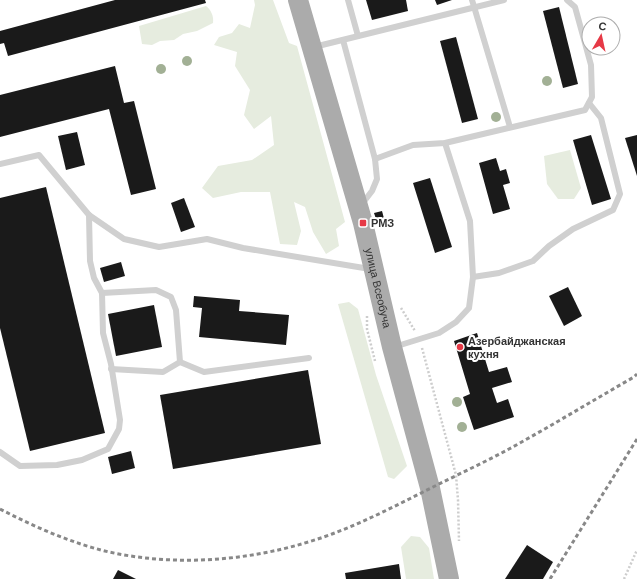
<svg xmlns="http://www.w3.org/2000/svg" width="637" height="579" font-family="Helvetica,sans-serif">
<rect width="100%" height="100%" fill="#fff"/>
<!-- green -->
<g fill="#e6ecdf">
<polygon points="254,0 273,0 289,43 297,46 345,222 336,229 339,246 326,254 313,232 305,207 294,202 301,231 297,245 280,244 270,192 241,192 213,198 202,188 218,166 252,160 274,145 271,116 254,129 244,115 250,90 235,66 237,52 214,45 219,37 232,33 239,24 250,28 255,5"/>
<path d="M206 6C211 10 214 16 213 23L197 31 183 34 174 40 160 41 152 45 142 44 139 26Z"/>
<polygon points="570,150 581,188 574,199 558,199 547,184 544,156"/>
<polygon points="349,302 358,309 376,375 407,466 394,479 388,477 338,304"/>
<polygon points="411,536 420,537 429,548 434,579 406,579 401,547"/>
</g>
<!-- building -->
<g fill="#1a1a1a">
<polygon points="115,0 205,0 206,3 8,56 4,43 0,44 0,31"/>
<polygon points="366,0 406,0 408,11 372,20"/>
<polygon points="435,0 452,0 437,5"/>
<polygon points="559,7 578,84 563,88 543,11"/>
<polygon points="456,37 478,119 462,123 440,41"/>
<polygon points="115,66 124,103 134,101 156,189 131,195 109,109 0,137 0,95"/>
<polygon points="77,132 85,165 66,170 58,136"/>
<polygon points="591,135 611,199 592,205 573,140"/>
<polygon points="637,135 637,176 625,138"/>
<polygon points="496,158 500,171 506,169 510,183 503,185 510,209 493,214 479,163"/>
<polygon points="430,178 452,247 435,253 413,183"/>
<polygon points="46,187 105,433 30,451 0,328 0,198"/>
<polygon points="184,198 195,227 181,232 171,203"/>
<polygon points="382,211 386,226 379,228 374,213"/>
<polygon points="121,262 125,276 104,282 100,268"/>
<polygon points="568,287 582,316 564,326 549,296"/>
<polygon points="194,296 240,300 239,311 289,315 286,345 199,337 202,308 193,307"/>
<polygon points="154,305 162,347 116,356 108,314"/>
<polygon points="477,333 489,372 507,367 512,382 492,388 497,403 508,399 514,417 474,430 463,397 470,394 454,341"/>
<polygon points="308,370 321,444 173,469 160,395"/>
<polygon points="131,451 135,468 112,474 108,457"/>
<polygon points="527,545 553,562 543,579 505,579"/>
<polygon points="399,564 401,579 346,579 345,573"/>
<polygon points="118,570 136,579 113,579"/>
</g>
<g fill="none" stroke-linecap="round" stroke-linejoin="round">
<!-- path -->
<g stroke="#cdcdcd" stroke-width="2.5" stroke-dasharray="2 2" stroke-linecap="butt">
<polyline points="401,308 415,331"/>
<polyline points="367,316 367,329 375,361"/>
<polyline points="422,348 456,475 458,500 459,541"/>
<polyline points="624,579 637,550"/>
</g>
<!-- lane -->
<g stroke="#d0d0d0" stroke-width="6">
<polyline points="348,0 358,36"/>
<polyline points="472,0 510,127"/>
<polyline points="343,40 375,159 377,179 372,191 362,204"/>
<polyline points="314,47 504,0"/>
<polyline points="375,159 413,145 445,143 585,110 592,97 591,65 575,7 567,0"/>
<polyline points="0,164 39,155 89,215 124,239 159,247 207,239 243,248 370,269"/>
<polyline points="473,277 499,273 533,261 549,246 573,229 613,210 620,194 601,118 589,103"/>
<polyline points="102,293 156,290 171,297 176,310 180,362 163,372 111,369"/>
<polyline points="394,347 439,333 456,322 469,308 473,277 470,221 445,143"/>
<polyline points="180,362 204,372 309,358"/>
<polyline points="0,452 20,466 57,465 82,460 108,449 119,429 120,420 111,364 103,333 102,293 94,278 90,261 89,215"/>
</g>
<!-- primary -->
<path stroke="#ababab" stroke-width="20" id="s1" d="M298 0 363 223 392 347 430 488 449 579"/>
<!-- rail -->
<g stroke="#888" stroke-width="3" stroke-dasharray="4 3" stroke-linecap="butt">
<path d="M0 509C35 527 71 543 109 552 182 568 262 560 332 534 367 521 401 503 435 486 459 474 485 462 509 449 551 426 592 401 634 377L637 374"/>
<polyline points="550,579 637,439"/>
</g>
</g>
<!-- trees -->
<g fill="#a2b095">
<circle cx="187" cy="61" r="5"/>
<circle cx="161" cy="69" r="5"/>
<circle cx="547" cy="81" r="5"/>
<circle cx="496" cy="117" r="5"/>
<circle cx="457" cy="402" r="5"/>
<circle cx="462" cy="427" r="5"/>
</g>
<!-- markers -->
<g fill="#e63946" stroke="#fff" stroke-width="1.5">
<rect x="359" y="219" width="8" height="8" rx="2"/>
<circle cx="460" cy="347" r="4"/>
</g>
<g text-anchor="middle" stroke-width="4" stroke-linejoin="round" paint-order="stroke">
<!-- poi labels -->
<g font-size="11" font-weight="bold" fill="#333" stroke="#fff" text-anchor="start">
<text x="371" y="227">РМЗ</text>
<text x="468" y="345">Азербайджанская<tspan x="468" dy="13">кухня</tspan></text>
</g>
<!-- street labels -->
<g font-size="11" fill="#333" stroke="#fff">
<text dy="4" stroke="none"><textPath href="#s1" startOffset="299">улица Всеобуча</textPath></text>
</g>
</g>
<!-- north arrow -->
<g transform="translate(601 36) rotate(9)"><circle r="19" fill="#ffffff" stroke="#adadad"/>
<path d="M0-3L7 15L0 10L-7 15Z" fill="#e63946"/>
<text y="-6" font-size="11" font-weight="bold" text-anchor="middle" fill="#333333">С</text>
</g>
</svg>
